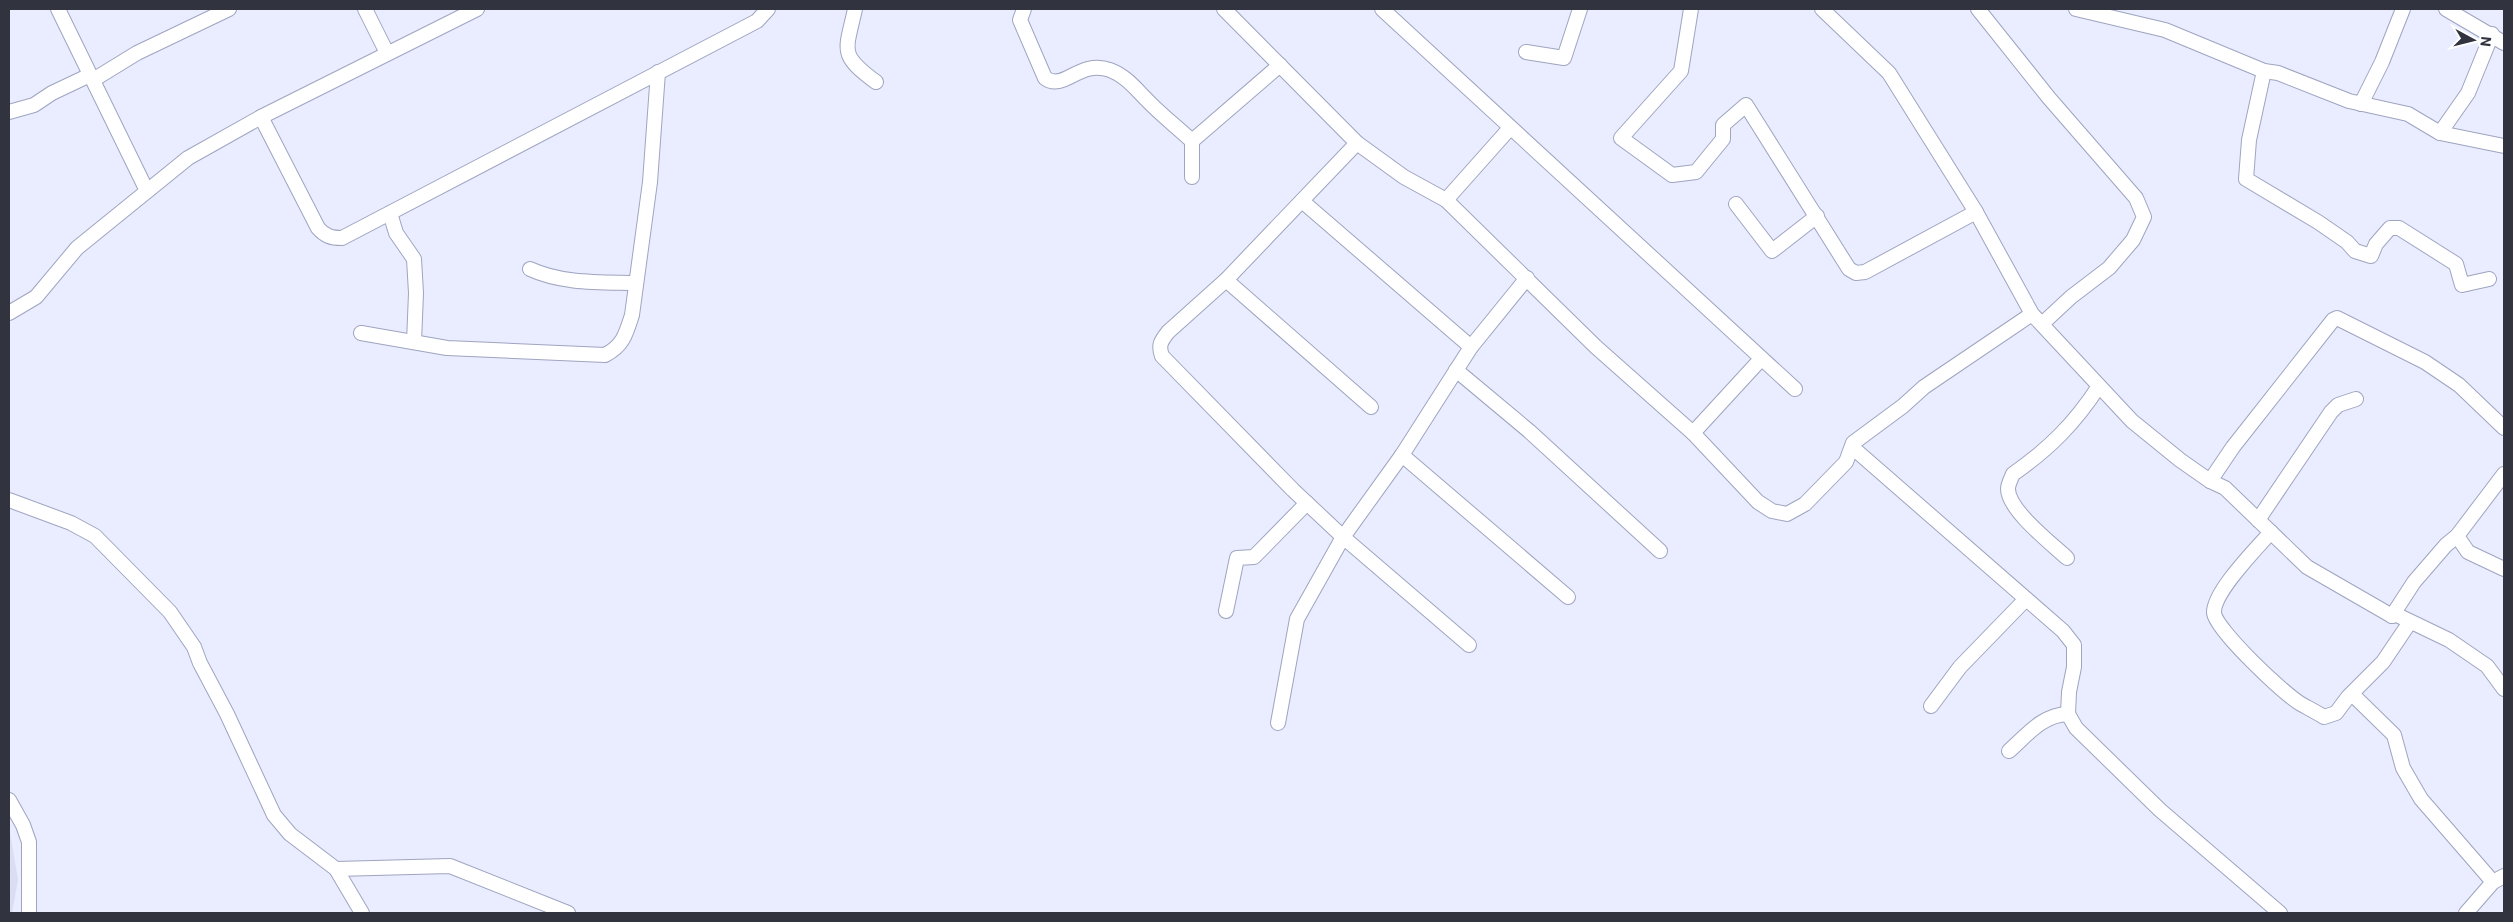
<svg xmlns="http://www.w3.org/2000/svg" width="2513" height="922" font-family="Roboto,sans-serif">
<rect width="100%" height="100%" fill="#e9edff"/>
<!-- built -->
<polygon fill="#d9def3" points="9,826 18,880 12,913 9,913"/>
<g fill="none" stroke-linecap="round" stroke-linejoin="round">
<!-- minor casing -->
<g stroke="#9fa4c0" stroke-width="16">
<g id="minor">
<polyline points="58,9 147,191"/>
<polyline points="365,9 387,53"/>
<path d="M855 9C846 51 838 54 876 82"/>
<path d="M1024 9 1020 20 1045 78C1064 92 1079 59 1110 70 1126 76 1135 88 1146 99 1160 114 1177 127 1192 141"/>
<polyline points="1224,9 1357,143 1404,177 1446,200 1596,347 1693,433 1758,502 1772,511 1787,514 1805,504 1846,462 1853,443 1903,406 1924,387 2032,314"/>
<polyline points="1382,9 1795,389"/>
<polyline points="1691,9 1681,71 1621,138 1672,175 1696,172 1723,139 1723,125 1746,105 1849,269 1856,273 1865,272 1976,212"/>
<polyline points="1822,9 1889,73 1976,212 2032,314 2132,421 2180,460 2210,481 2225,488 2307,567 2392,616 2397,615 2449,640 2487,666 2504,689"/>
<polyline points="1978,9 2049,98 2136,198 2144,217 2133,240 2109,268 2071,297 2042,324"/>
<polyline points="2076,9 2165,30 2264,71 2278,73 2349,101 2408,114 2440,133 2504,146"/>
<polyline points="2446,9 2504,43"/>
<polyline points="1526,52 1564,58 1580,9"/>
<polyline points="2264,71 2249,140 2246,179 2318,222 2347,242 2355,251 2371,256 2376,244 2390,228 2399,228 2456,264 2462,285 2489,279"/>
<polyline points="93,80 137,53 229,9"/>
<polyline points="2361,104 2382,62 2403,9"/>
<polyline points="9,112 34,105 52,93 90,75"/>
<path d="M261 117 318 228C325 236 331 238 342 238L757 21 768 9"/>
<polyline points="2440,133 2468,93 2492,34"/>
<path d="M1357 143 1226 280 1168 332C1161 341 1158 345 1162 356L1293 490 1343 537 1469 645"/>
<polyline points="1192,177 1192,141 1280,65"/>
<polyline points="1446,200 1510,128"/>
<polyline points="1302,201 1471,347"/>
<polyline points="1736,204 1772,251 1817,216"/>
<polyline points="390,213 396,233 414,259 416,293 414,342"/>
<path d="M530 269C562 284 601 282 636 283"/>
<polyline points="1226,280 1371,407"/>
<polyline points="9,313 36,297 77,248 188,158 261,117 477,9"/>
<path d="M361 333 447 348 605 355C623 346 626 334 632 315L650 182 658 72"/>
<polyline points="1456,370 1529,431 1660,551"/>
<polyline points="1693,433 1761,359"/>
<polyline points="1852,447 2063,631 2074,645 2074,667 2069,692 2068,714 2076,728 2160,810 2280,913"/>
<polyline points="1402,455 1568,597"/>
<polyline points="2210,481 2233,447 2333,320 2337,318 2425,362 2459,385 2504,428"/>
<polyline points="9,500 71,523 95,536 170,612 194,647 200,663 227,714 274,815 290,834 336,869 362,913"/>
<polyline points="2258,520 2331,412 2338,405 2356,399"/>
<path d="M2271 532C2257 548 2213 592 2214 613 2216 630 2284 694 2301 704 2308 708 2316 712 2324 717L2336 713 2348 697 2383 662 2410 622"/>
<polyline points="2457,536 2468,552 2504,569"/>
<path d="M2067 558C2052 544 2008 510 2008 489 2008 484 2011 479 2013 474 2049 449 2075 423 2099 386"/>
<polyline points="1226,611 1237,558 1254,557 1307,503"/>
<polyline points="2392,616 2414,582 2446,545 2457,536 2504,474"/>
<polyline points="2352,694 2394,735 2403,768 2421,799 2493,882"/>
<polyline points="1931,706 1960,667 2026,599"/>
<polyline points="1278,723 1297,619 1343,537 1402,455 1471,347 1527,278"/>
<path d="M2009 751C2028 734 2042 715 2068 714"/>
<polyline points="9,800 23,825 29,842 29,913"/>
<polyline points="336,869 450,866 568,913"/>
<polyline points="2466,913 2493,882 2504,876"/>
</g>
</g>
<!-- minor -->
<use href="#minor" stroke="#fff" stroke-width="14"/>
</g>
<!-- border -->
<rect width="2513" height="922" fill="none" stroke="#31333e" stroke-width="20"/>
<!-- north arrow -->
<g transform="translate(2473 40) rotate(97)" stroke="#ffffff" stroke-width="4" paint-order="stroke">
<path d="M0-4L9 19L0 12L-9 19Z" fill="#31333e"/>
<text y="-8" font-size="14" font-weight="bold" text-anchor="middle" fill="#31333e">N</text>
</g>
</svg>
